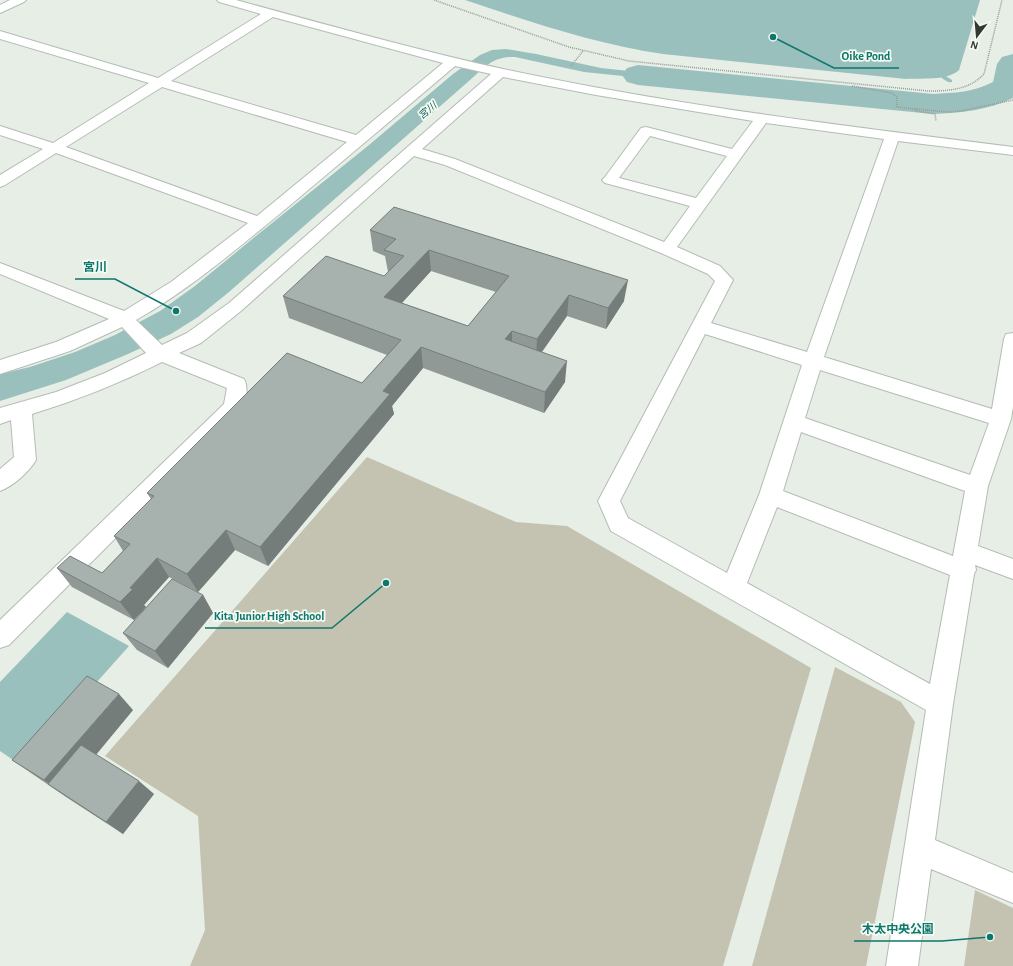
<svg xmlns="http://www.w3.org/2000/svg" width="1013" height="966" font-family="'Alegreya Sans','Noto Sans JP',sans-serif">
<rect width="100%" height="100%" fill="#e6eee6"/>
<!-- green -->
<g fill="#c4c3b1">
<polygon points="367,457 516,522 567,526 811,668 723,966 190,966 205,930 198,816 105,756"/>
<polygon points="835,667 901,702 915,722 866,966 752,966"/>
<polygon points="975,890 1013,908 1013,966 964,966"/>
</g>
<!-- water -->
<g fill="#9ac0bd">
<path d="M465 0H980L959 70C947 81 922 78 906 79L663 54C594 44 531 22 465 0Z"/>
<path d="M506 49 536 54 601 68 712 80 711 85 584 72 515 57C493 56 485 67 470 80L229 292 198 317 171 334 128 354 66 380 0 401V374L30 367 75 352 115 335 160 311 195 286 256 236 369 145 453 74 480 55 492 50Z"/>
<polygon points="67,612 129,646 22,766 0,751 0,682"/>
</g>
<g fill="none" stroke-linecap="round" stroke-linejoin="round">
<!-- stream -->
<g fill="#9ac0bd" fill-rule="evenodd">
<path d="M944 75 952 80V82C948 83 944 80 941 77Z"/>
<polygon points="966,92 970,92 978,98 973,99 966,94"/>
</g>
<!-- river -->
<path fill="#9ac0bd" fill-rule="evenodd" d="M1013 54V98C989 110 960 113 933 114L638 85 627 82 622 75 627 68 638 65 933 94C954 93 974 92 993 82L997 64 1002 57Z"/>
<!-- minor casing -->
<g stroke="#b4bcb5" stroke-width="2">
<g id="minor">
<polygon points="10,0 26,0 24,2 0,13 0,5"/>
<path d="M217 0H236C336 27 436 56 537 76 694 108 854 127 1013 147V155L898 141 824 357 992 409 1004 339 1006 334 1013 333V407L1011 419 988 486 978 546 1013 559V579L975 565 976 570 974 574 953 704 935 840 1013 873V903L931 869 918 966H886L926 710 611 531 598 501 715 281 708 274 661 253 445 165 414 156 241 311 201 343 179 353 244 379C249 388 246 404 241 412L9 645 0 648V620L224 404 227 388 162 362C120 383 77 400 32 414L36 460C29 472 13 486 0 491V469L14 457 11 420 0 424V408L56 392 105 373 146 353 122 327 70 351 0 374V360L56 342 109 319 0 274V263L124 311 171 282 248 223 56 153 5 185 0 187V175L43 149 0 135V126L53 143 149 83 0 39V31L158 78 261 14 219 2ZM273 17 443 63 356 135 171 81ZM455 66 491 74 229 303 187 333 162 345 136 320C189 290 235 250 282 212 340 163 398 115 455 66ZM503 77 596 95 753 121 732 149 646 127 641 128 605 177 602 180 605 183 690 206 664 242 455 159 422 149ZM162 87 347 142 257 216 66 147ZM766 123 884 139 807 352 711 323 733 280 720 266 677 247ZM650 136 727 156 696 198 619 178ZM705 334 802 365 759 495 727 573 628 518 620 501ZM820 370 989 423 970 475 805 418ZM801 432 965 491 953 556 783 491ZM777 507 950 575 930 684 747 583Z"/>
</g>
</g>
<!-- path -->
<g stroke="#969c96" stroke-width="1.5" stroke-dasharray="1 1" stroke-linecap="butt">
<path d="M434 0 569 47 629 61 928 91C949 91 969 90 984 74L1002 0"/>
<polyline points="571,66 583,51"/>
<polyline points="852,86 892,93 897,97 897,107 915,109 916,111 935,114 936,121"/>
<polyline points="915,109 949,112 961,111 1013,100"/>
</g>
<!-- minor -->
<use href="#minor" fill="#fff" fill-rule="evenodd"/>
</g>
<!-- wall -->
<g fill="#909996" fill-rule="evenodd">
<path d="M370 230 624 301 606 329 567 316 542 352 565 382 544 413 423 368 392 406 394 414 268 566 235 550 198 592 169 577 144 605 146 607 134 620 72 587 57 568 102 573 123 551 114 536 151 499 147 493 362 383 387 355 289 318 283 296 384 276 388 272 385 256 373 251ZM431 271 496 292 468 326 402 303Z"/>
<polygon points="203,595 213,613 168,668 137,650 123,633"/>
<polygon points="133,710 96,755 154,794 123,834 66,797 12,760"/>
</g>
<!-- shaded-wall -->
<g fill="#757d7a">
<polygon points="429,250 431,271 388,318 384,297"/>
<polygon points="628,280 624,301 606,329 608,308"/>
<polygon points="569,295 567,316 536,360 537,339"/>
<polygon points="512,331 512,352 505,339"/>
<polygon points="421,347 423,368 392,406 394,414 268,566 260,547 383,391"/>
<polygon points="567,361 565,382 544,413 545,392"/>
<polygon points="226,530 235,550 198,592 187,574"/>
<polygon points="157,558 169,577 144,605 146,607 134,620 120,602 130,588"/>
<polygon points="203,595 213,613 168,668 155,651"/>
<polygon points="119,694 133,710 63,794 44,780"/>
<polygon points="139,781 154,794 123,834 106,822"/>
</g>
<!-- building -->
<g fill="#a7b2ae" stroke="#757d7a" fill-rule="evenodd">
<path d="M394 207 628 280 608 308 569 295 537 339 512 331 505 339 567 361 545 392 421 347 383 391 390 394 260 547 226 530 187 574 157 558 130 588 133 589 120 602 57 568 70 556 102 573 130 544 114 536 154 496 147 493 287 353 362 383 401 340 283 296 326 256 384 276 404 256 384 250 396 239 370 230ZM429 250 509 276 468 326 384 297Z"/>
<polygon points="172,579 203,595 155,651 123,633"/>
<polygon points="87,676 119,694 44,780 12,760"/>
<polygon points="81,745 139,781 106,822 48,784"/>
</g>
<g text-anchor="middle" stroke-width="3.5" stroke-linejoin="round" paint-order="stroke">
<!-- far-water labels -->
<g font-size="10" font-style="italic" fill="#14625d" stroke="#f3fbf3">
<text transform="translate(427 110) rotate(-39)" y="4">宮川</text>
</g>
</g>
<!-- callouts -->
<path fill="none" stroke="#0f766e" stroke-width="1.5" d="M773 37L834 68H899M176 311L115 279H75M386 583L332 628H205M990 937L942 941H854"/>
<g fill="#0f766e" stroke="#f3fbf3" stroke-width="1.5">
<circle cx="773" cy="37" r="4"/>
<circle cx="176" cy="311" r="4"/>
<circle cx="386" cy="583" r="4"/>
<circle cx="990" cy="937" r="4"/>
</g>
<g font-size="12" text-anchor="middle" font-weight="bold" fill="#0f766e" stroke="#f3fbf3" stroke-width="3.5" stroke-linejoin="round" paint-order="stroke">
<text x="866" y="60">Oike Pond</text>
<text x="95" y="271">宮川</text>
<text x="269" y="620">Kita Junior High School</text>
<text x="898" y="933">木太中央公園</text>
</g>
<!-- north arrow -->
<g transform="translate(977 36) rotate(196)" stroke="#f3fbf3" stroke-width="3" paint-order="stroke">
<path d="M0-3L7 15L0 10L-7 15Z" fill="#343734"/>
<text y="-6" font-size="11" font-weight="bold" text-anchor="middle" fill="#343734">N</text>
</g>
</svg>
